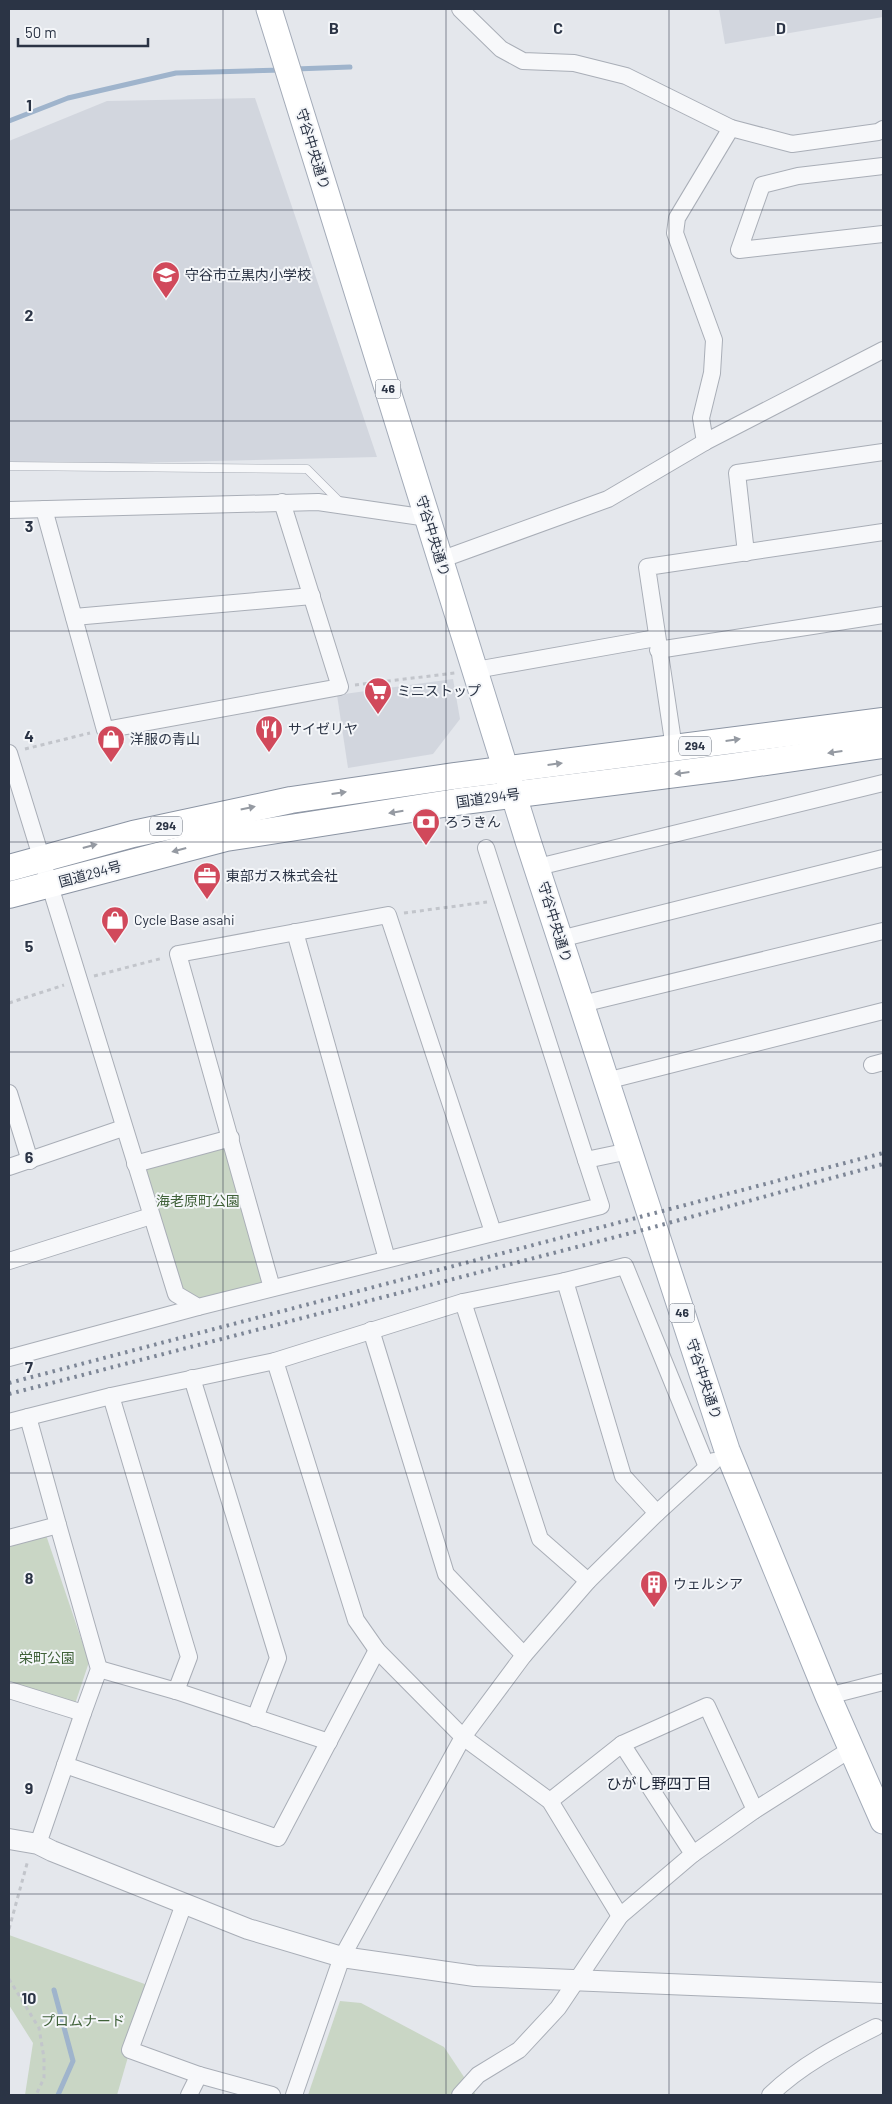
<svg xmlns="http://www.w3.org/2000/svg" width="892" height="2104" font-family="Barlow,'Noto Sans JP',sans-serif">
<rect width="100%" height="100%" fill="#e4e7ec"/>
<!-- built -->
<g fill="#d2d6de">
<polygon points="719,9 883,9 883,17 725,44"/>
<polygon points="255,98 377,457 9,466 9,141 107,101"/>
<polygon points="453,679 460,719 433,754 348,768 337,695"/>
</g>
<!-- green -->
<g fill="#c9d6c5">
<polygon points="231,1138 272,1288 198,1307 176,1294 135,1164"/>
<polygon points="46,1535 89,1662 74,1707 9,1687 9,1547"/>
<polygon points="9,1935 153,1987 130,2050 117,2095 25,2095 33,2043 9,2005"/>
<polygon points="340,2001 361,2003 444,2047 476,2095 308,2095"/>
</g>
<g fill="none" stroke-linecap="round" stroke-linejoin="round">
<!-- stream -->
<g stroke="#9fb4cc" stroke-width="5">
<polyline points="295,69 350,67"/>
<polyline points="9,121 68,98 176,73 282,70"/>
<polyline points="54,1990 73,2061 58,2095"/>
</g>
<!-- service casing -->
<g stroke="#a9aeb7" stroke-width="9">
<polyline id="service" points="9,466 307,469 340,502"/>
</g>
<!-- minor casing -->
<g stroke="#a9aeb7" stroke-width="18">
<g id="minor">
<polyline points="460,9 501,49 523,61 574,63 626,76 731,128 792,144 878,132 883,129"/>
<polyline points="883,166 798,176 762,185 739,250 883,234"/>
<polyline points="705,442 701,418 712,373 714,340 675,233 677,218 731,128"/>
<polyline points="44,509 105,730 340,687 282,502"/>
<polyline points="9,510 318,502 428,518"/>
<polyline points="746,553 737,473 883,452"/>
<polyline points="440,560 608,499 705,442 883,350"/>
<polyline points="74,617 312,596"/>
<polyline points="658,650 883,615"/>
<polyline points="476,670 656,638"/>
<polyline points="674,748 647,567 883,532"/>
<polyline points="9,753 176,1294 198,1307 601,1206 586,1160 629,1151"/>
<polyline points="486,848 586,1160"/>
<polyline points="538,867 883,783"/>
<polyline points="295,932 387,1259"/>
<polyline points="560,939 883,858"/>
<polyline points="582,1004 883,931"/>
<polyline points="872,1065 883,1062"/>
<polyline points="606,1081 883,1011"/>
<polyline points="9,1093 30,1161"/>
<polyline points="135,1164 231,1138"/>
<polyline points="9,1167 123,1128"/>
<polyline points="9,1261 151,1216"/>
<polyline points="565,1281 623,1476 657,1513"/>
<polyline points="272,1288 178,954 388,915 493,1232"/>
<polyline points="463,1302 540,1539 588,1581"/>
<polyline points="371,1330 446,1574 524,1655"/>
<polyline points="9,1358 198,1307"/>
<polyline points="275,1361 356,1620 377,1650 463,1737 550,1801 620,1916"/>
<polyline points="192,1378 278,1658 255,1718"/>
<polyline points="111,1396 189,1657 176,1691"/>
<polyline points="9,1422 28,1417"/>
<polyline points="9,1538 58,1525 28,1417 111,1396 275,1361 463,1302 565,1281 625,1266 707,1467"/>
<polyline points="99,1669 176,1691 329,1742"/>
<polyline points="9,1690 83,1713 99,1669 58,1525"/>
<polyline points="828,1696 883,1682"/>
<polyline points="622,1744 707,1706 755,1810"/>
<polyline points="65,1765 278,1838 377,1650"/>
<polyline points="550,1801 622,1744 693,1854"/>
<polyline points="38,1844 83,1713"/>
<polyline points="184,1904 130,2050 199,2075 272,2095"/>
<polyline points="189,2095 199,2075"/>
<polyline points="294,2095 342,1957 463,1737 524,1655 588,1581 657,1513 714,1461"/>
<polyline points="460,2095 478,2075 519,2050 558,2008 620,1916 693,1854 755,1810 851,1749"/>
<path d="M770 2095C801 2065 838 2046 876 2027"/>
</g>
</g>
<!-- tertiary casing -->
<g stroke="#a9aeb7" stroke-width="22">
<polyline id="tertiary" points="9,1839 38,1844 52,1851 248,1929 342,1957 475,1976 883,1993"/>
</g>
<!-- primary casing -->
<g stroke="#a3abb8" stroke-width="27">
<polyline id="primary" points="269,9 528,841 727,1450 828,1696 883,1821"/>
</g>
<!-- trunk casing -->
<g stroke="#8b94a3" stroke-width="28">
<g id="trunk">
<polyline points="9,868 133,834 291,800 454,776 883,721"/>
<polyline points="9,895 226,838 456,802 731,767 883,745"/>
</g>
</g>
<!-- path -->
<g stroke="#c2c5cb" stroke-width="3" stroke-dasharray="4 4" stroke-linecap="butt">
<polyline points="355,685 455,673"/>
<polyline points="25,749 90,733"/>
<polyline points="404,913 487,902"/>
<polyline points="94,976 163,958"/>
<polyline points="9,1003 64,985"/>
<polyline points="9,1929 28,1860"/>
<polyline points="9,1979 39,2028 44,2058 44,2078 36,2095"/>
</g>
<!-- service -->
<use href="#service" stroke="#f7f8fa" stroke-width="8"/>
<!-- minor -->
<use href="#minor" stroke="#f7f8fa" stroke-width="16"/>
<!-- tertiary -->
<use href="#tertiary" stroke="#f7f8fa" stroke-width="20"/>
<!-- primary -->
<use href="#primary" stroke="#fff" stroke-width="25"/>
<!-- trunk -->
<use href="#trunk" stroke="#fff" stroke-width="26"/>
<!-- rail -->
<g stroke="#7d8696" stroke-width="4" stroke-dasharray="2.5 5" stroke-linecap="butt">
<polyline points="9,1383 883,1153"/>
<polyline points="9,1394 654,1227 883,1164"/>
</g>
</g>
<!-- one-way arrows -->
<defs><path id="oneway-solid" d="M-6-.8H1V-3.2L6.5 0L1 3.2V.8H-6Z" transform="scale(1.25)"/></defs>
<g fill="#959aa2">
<use href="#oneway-solid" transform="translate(733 740) rotate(-8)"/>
<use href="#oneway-solid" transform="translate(835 752) rotate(172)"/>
<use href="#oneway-solid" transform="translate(555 764) rotate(-7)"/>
<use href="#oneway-solid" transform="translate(682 773) rotate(173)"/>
<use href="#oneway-solid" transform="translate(339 793) rotate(-8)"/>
<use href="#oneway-solid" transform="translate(248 808) rotate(-12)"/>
<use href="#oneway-solid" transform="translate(396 812) rotate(171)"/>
<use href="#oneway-solid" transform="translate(90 846) rotate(-15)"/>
<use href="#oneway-solid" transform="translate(179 850) rotate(165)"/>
</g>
<!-- grid -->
<path fill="none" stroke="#2b3445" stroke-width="1" stroke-opacity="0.55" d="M223 9V2095M446 9V2095M669 9V2095M9 210H883M9 421H883M9 631H883M9 842H883M9 1052H883M9 1262H883M9 1473H883M9 1683H883M9 1894H883"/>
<!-- icons -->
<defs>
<g id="school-pin" transform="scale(1.4375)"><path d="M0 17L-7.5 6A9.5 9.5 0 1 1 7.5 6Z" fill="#d1495b" stroke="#f4f6f9"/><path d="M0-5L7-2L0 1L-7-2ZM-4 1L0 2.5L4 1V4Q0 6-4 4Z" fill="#fff"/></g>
<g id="supermarket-pin" transform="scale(1.4375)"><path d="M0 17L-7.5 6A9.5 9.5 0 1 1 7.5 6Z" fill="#d1495b" stroke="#f4f6f9"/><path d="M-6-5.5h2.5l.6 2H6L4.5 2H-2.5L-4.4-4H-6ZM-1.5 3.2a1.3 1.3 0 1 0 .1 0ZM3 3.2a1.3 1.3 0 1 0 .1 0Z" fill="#fff"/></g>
<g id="restaurant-pin" transform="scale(1.4375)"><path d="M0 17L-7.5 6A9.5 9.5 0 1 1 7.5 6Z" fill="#d1495b" stroke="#f4f6f9"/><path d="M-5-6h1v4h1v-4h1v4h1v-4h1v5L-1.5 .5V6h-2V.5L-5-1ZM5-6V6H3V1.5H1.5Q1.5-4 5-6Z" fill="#fff"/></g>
<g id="shop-pin" transform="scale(1.4375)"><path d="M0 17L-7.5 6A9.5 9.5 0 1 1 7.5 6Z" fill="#d1495b" stroke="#f4f6f9"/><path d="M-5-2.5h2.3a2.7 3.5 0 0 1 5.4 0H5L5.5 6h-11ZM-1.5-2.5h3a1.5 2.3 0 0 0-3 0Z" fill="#fff"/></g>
<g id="bank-pin" transform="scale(1.4375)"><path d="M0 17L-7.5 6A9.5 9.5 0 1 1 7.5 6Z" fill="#d1495b" stroke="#f4f6f9"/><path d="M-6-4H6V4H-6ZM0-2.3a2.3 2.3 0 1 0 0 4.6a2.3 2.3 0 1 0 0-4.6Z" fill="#fff"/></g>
<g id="office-pin" transform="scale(1.4375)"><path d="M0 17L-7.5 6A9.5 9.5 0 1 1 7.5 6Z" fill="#d1495b" stroke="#f4f6f9"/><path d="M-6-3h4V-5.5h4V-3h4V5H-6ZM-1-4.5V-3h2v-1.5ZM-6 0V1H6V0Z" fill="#fff"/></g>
<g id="building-pin" transform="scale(1.4375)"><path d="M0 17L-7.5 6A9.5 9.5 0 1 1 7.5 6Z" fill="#d1495b" stroke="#f4f6f9"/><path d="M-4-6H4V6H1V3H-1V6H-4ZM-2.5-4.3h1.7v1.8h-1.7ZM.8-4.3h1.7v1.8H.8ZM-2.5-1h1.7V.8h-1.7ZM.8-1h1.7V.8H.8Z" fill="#fff"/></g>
</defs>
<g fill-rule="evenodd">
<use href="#school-pin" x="166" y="275"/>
<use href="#supermarket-pin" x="378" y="691"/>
<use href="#restaurant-pin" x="269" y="729"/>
<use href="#shop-pin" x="111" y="739"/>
<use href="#bank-pin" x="426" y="822"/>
<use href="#office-pin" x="207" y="876"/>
<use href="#shop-pin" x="115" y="920"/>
<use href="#building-pin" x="654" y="1584"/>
</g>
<g text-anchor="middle" stroke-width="4" stroke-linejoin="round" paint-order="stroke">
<!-- shield labels -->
<g fill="#f4f6f9" stroke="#676e7b" stroke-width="1">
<rect x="375.5" y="379.5" width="25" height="19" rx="4"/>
<rect x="679" y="736.5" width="32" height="19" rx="4"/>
<rect x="150" y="816.5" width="32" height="19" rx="4"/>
<rect x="669.5" y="1303.5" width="25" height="19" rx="4"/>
</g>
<g font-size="12" font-weight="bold" fill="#2b3445">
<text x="388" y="393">46</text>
<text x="695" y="750">294</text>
<text x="166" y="830">294</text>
<text x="682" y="1317">46</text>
</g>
<!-- street labels -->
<g font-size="14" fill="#2b3445" stroke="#f4f6f9">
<text transform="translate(313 149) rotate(73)" y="5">守谷中央通り</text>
<text transform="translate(433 536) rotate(73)" y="5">守谷中央通り</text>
<text transform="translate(488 798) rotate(-8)" y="5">国道294号</text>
<text transform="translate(90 874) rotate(-15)" y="5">国道294号</text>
<text transform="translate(555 922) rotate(73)" y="5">守谷中央通り</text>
<text transform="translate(704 1379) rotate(72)" y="5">守谷中央通り</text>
</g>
<!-- poi labels -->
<g font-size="14" fill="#2b3445" stroke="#f4f6f9" text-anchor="start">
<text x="185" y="280">守谷市立黒内小学校</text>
<text x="397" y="696">ミニストップ</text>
<text x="288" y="734">サイゼリヤ</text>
<text x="130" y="744">洋服の青山</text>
<text x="445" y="827">ろうきん</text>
<text x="226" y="881">東部ガス株式会社</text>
<text x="134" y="925">Cycle Base asahi</text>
<text x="673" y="1589">ウェルシア</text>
</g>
<!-- park labels -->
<g font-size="14" fill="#3f6138" stroke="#f4f6f9">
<text x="198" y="1206">海老原町公園</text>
<text x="47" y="1663">栄町公園</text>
<text x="83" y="2026">プロムナード</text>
</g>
<!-- neighbourhood labels -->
<g font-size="15" fill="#1d2536" stroke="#f4f6f9">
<text x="659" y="1789">ひがし野四丁目</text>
</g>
</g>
<g font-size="16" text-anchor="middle" font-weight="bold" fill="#2b3445" stroke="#f4f6f9" stroke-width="4" stroke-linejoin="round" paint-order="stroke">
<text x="334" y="34">B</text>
<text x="558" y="34">C</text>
<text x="781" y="34">D</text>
<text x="29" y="111">1</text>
<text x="29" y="321">2</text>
<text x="29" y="532">3</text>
<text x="29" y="742">4</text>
<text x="29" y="952">5</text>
<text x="29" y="1163">6</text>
<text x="29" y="1373">7</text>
<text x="29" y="1584">8</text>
<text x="29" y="1794">9</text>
<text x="29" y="2004">10</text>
</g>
<!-- border -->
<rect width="892" height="2104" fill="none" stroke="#2b3445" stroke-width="20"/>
<!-- scale -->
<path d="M18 38v8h130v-8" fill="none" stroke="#2b3445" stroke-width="2.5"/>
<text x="25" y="38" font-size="15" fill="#2b3445" stroke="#f4f6f9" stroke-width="4" paint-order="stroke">50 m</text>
</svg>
